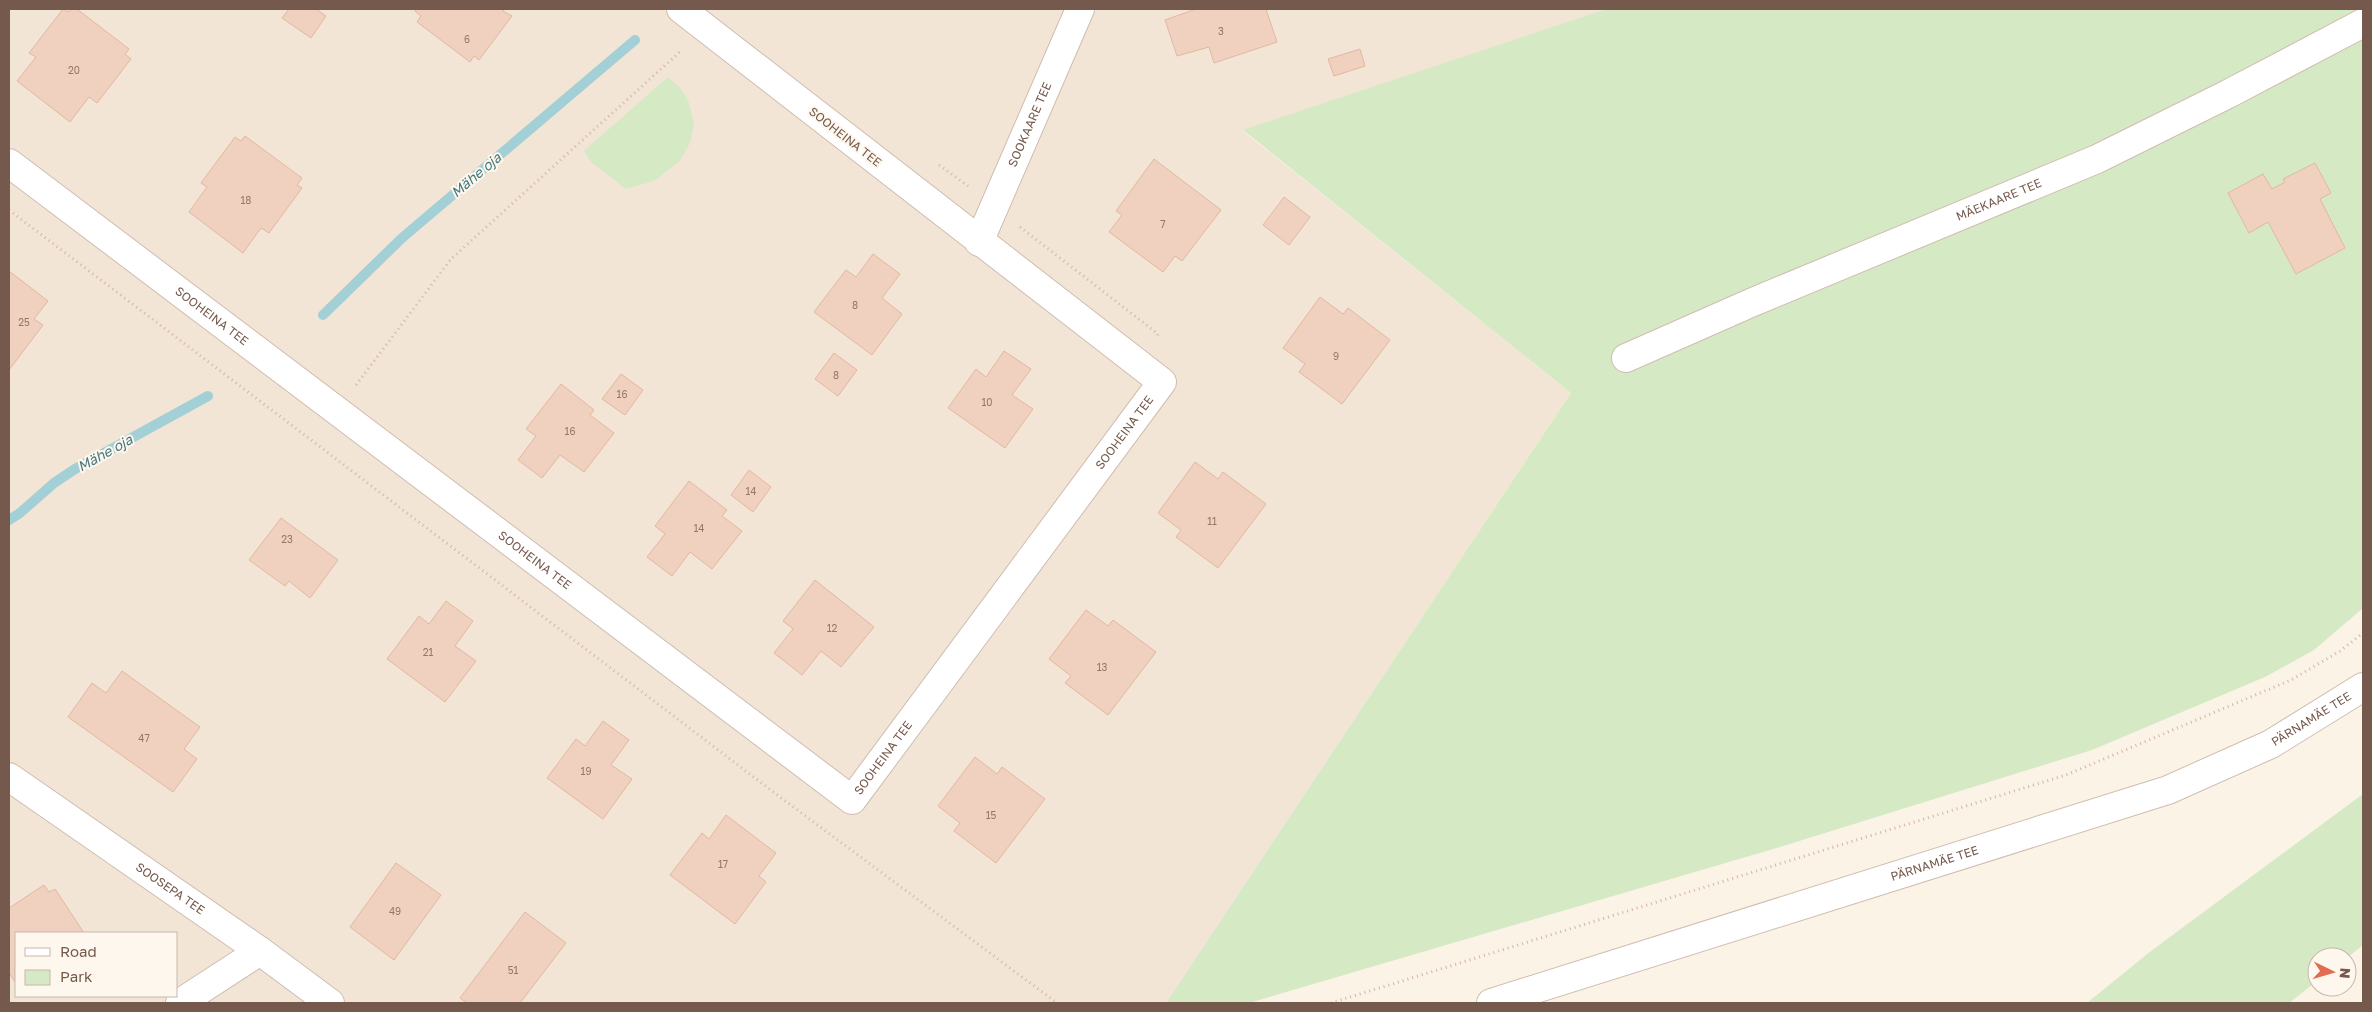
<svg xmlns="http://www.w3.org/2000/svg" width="2372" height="1012" font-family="'Golos Text',sans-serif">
<rect width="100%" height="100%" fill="#fcf3e7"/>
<!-- residential -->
<path fill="#f3e5d5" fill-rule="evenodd" d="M9 9H1606L1243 131 1571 393 1166 1003H9ZM16 933H176V996H16Z"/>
<!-- green -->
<g fill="#d5e9c5">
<polygon points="1606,9 2363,9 2363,608 2314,650 2265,677 2092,750 1780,847 1249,1003 1166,1003 1571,393 1243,130"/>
<polygon points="668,77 682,90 689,103 694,124 690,143 680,161 654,181 626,189 591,162 584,151"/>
<polygon points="2363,794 2363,945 2347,958 2317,957 2317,981 2289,1003 2087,1003 2151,951"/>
</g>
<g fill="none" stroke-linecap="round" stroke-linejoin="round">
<!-- stream -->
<g stroke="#a2d0d6" stroke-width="10">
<polyline points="323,315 402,238 635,40"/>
<polyline points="9,520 20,513 54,483 75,469 208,396"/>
</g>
</g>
<!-- building -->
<g fill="#f0d1bf" stroke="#e3b7a0">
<polygon points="63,9 69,12 72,9 77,9 129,49 125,54 131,59 97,103 89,97 70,122 17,81 36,57 29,53"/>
<polygon points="289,9 316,9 326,16 311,38 282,18"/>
<polygon points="417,9 505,9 503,11 512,16 479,60 474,56 470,62 417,22 421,16 415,11"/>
<polygon points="1196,9 1266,9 1277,42 1214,63 1209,47 1177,56 1165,20"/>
<polygon points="1360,49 1365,66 1334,76 1328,59"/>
<polygon points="245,136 302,178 297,185 302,188 269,233 261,228 243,253 189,212 207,187 201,183 235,137 241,141"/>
<polygon points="1154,159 1221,210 1182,261 1175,256 1163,272 1109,232 1122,215 1116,211"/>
<polygon points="2315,163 2331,193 2320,199 2345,248 2296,274 2268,222 2249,233 2228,193 2263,174 2272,189 2285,182 2283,179"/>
<polygon points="1284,197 1310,217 1289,245 1263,225"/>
<polygon points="873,254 900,274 882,298 902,314 872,355 814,312 846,270 856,277"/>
<polygon points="9,271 48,301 34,319 43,325 9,370"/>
<polygon points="1320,297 1343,314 1348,308 1390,340 1342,404 1299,372 1305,364 1283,348"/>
<polygon points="1004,351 1031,369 1012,395 1033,409 1005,448 948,408 976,369 986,377"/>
<polygon points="834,353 857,370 838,396 815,379"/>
<polygon points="621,374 643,390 625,415 602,399"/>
<polygon points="561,384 594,410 590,415 614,433 584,472 560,455 542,478 518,460 536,436 526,429"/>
<polygon points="1195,462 1218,479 1223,472 1266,504 1218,568 1176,537 1181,530 1158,513"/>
<polygon points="749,470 771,487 753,512 731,495"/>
<polygon points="689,481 727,510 722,516 742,531 712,569 690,552 672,576 647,557 665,534 655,526"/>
<polygon points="281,518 338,560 310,598 289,581 285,586 249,560"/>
<polygon points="815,580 874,627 841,667 821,651 802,675 774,653 793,629 783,621"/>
<polygon points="446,601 473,621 455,646 476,661 445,702 387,659 419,616 429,624"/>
<polygon points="1086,610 1108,626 1113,620 1156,652 1108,715 1065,683 1071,676 1049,659"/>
<polygon points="122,671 200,727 184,749 197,759 173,792 68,717 92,683 106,693"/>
<polygon points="603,721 629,740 611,765 632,779 603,819 547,778 576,739 585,746"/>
<polygon points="975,757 997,774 1002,767 1045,799 996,863 954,831 960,823 938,806"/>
<polygon points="726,815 776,853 759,876 766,882 735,924 670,875 702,833 709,839"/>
<polygon points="396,863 441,895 394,960 350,927"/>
<polygon points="44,885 49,892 55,889 84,933 16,933 15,982 9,973 9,908"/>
<polygon points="525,912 566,943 520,1003 467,1003 460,998"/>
</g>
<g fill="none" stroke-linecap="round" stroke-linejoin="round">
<!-- minor casing -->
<g stroke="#cfbdb0" stroke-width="30">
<g id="minor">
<path id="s1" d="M9 163 852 800 1162 382 681 9"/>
<path id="s2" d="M979 242 1080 9"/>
<path id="s3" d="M1626 358 1753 302 2097 159 2228 94 2363 23"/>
<path id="s4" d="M9 777 260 951 330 1003"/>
<polyline points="180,1003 260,951"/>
<path id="s5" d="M1491 1003 2168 790 2271 744 2363 687"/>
</g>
</g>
<!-- path -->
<g stroke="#d5b4a2" stroke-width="3" stroke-dasharray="1 4" stroke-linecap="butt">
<polyline points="939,165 968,186"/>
<polyline points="9,210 780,797 1057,1003"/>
<polyline points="1020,227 1158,334 1156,338"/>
<polyline points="356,385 451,259 682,50"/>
<polyline points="1331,1003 2066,775 2291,680 2340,651 2363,633"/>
</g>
<!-- minor -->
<use href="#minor" stroke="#fff" stroke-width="28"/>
</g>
<g text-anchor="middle" stroke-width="4" stroke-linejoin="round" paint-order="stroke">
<!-- number labels -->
<g font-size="10" fill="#947769">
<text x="1221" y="35">3</text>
<text x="467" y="43">6</text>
<text x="74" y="74">20</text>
<text x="246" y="204">18</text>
<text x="1163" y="228">7</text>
<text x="855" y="309">8</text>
<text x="24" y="326">25</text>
<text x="1336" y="360">9</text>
<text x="836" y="379">8</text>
<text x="622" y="398">16</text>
<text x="987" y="406">10</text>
<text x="570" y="435">16</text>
<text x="751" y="495">14</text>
<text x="1212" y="525">11</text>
<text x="699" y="532">14</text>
<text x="287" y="543">23</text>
<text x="832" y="632">12</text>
<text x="428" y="656">21</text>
<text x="1102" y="671">13</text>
<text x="144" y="742">47</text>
<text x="586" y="775">19</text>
<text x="991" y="819">15</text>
<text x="723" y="868">17</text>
<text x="395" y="915">49</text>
<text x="513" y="974">51</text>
</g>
<!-- street labels -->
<g font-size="12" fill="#75594c" stroke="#fef7ed">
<text dy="4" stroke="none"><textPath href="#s2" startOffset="128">SOOKAARE TEE</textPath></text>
<text transform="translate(845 137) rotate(38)" y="4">SOOHEINA TEE</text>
<text dy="4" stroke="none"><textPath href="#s3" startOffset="405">MÄEKAARE TEE</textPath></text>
<text dy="4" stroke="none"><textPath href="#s1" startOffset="254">SOOHEINA TEE</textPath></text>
<text dy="4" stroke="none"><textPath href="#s1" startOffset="1514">SOOHEINA TEE</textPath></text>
<text dy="4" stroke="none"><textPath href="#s1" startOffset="659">SOOHEINA TEE</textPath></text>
<text dy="4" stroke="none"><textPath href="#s5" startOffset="870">PÄRNAMÄE TEE</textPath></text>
<text dy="4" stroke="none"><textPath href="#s1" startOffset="1109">SOOHEINA TEE</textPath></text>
<text dy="4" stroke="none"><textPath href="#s5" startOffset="465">PÄRNAMÄE TEE</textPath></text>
<text dy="4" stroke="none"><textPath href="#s4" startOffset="196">SOOSEPA TEE</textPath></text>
</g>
<!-- water labels -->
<g font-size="14" font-style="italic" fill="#437880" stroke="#fef7ed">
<text transform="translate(476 175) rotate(-40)" y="5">Mähe oja</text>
<text transform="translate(105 453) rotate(-29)" y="5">Mähe oja</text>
</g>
</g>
<!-- border -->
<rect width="2372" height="1012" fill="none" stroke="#75594c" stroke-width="20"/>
<!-- legend -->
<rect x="15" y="932" width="162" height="65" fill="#fef7ed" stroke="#c7b8ad"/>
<rect x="25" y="948" width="25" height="8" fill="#ffffff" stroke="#c7b8ad"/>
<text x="60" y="957" font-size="15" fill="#75594c">Road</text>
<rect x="25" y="970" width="25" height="15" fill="#d5e9c5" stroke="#c7b8ad"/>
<text x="60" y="982" font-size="15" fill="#75594c">Park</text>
<!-- north arrow -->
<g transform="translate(2332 972) rotate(95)"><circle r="24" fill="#fef7ed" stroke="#c7b8ad"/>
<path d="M0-4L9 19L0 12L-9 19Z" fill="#e26b50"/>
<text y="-8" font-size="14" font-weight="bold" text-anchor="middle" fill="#75594c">N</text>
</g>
</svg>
